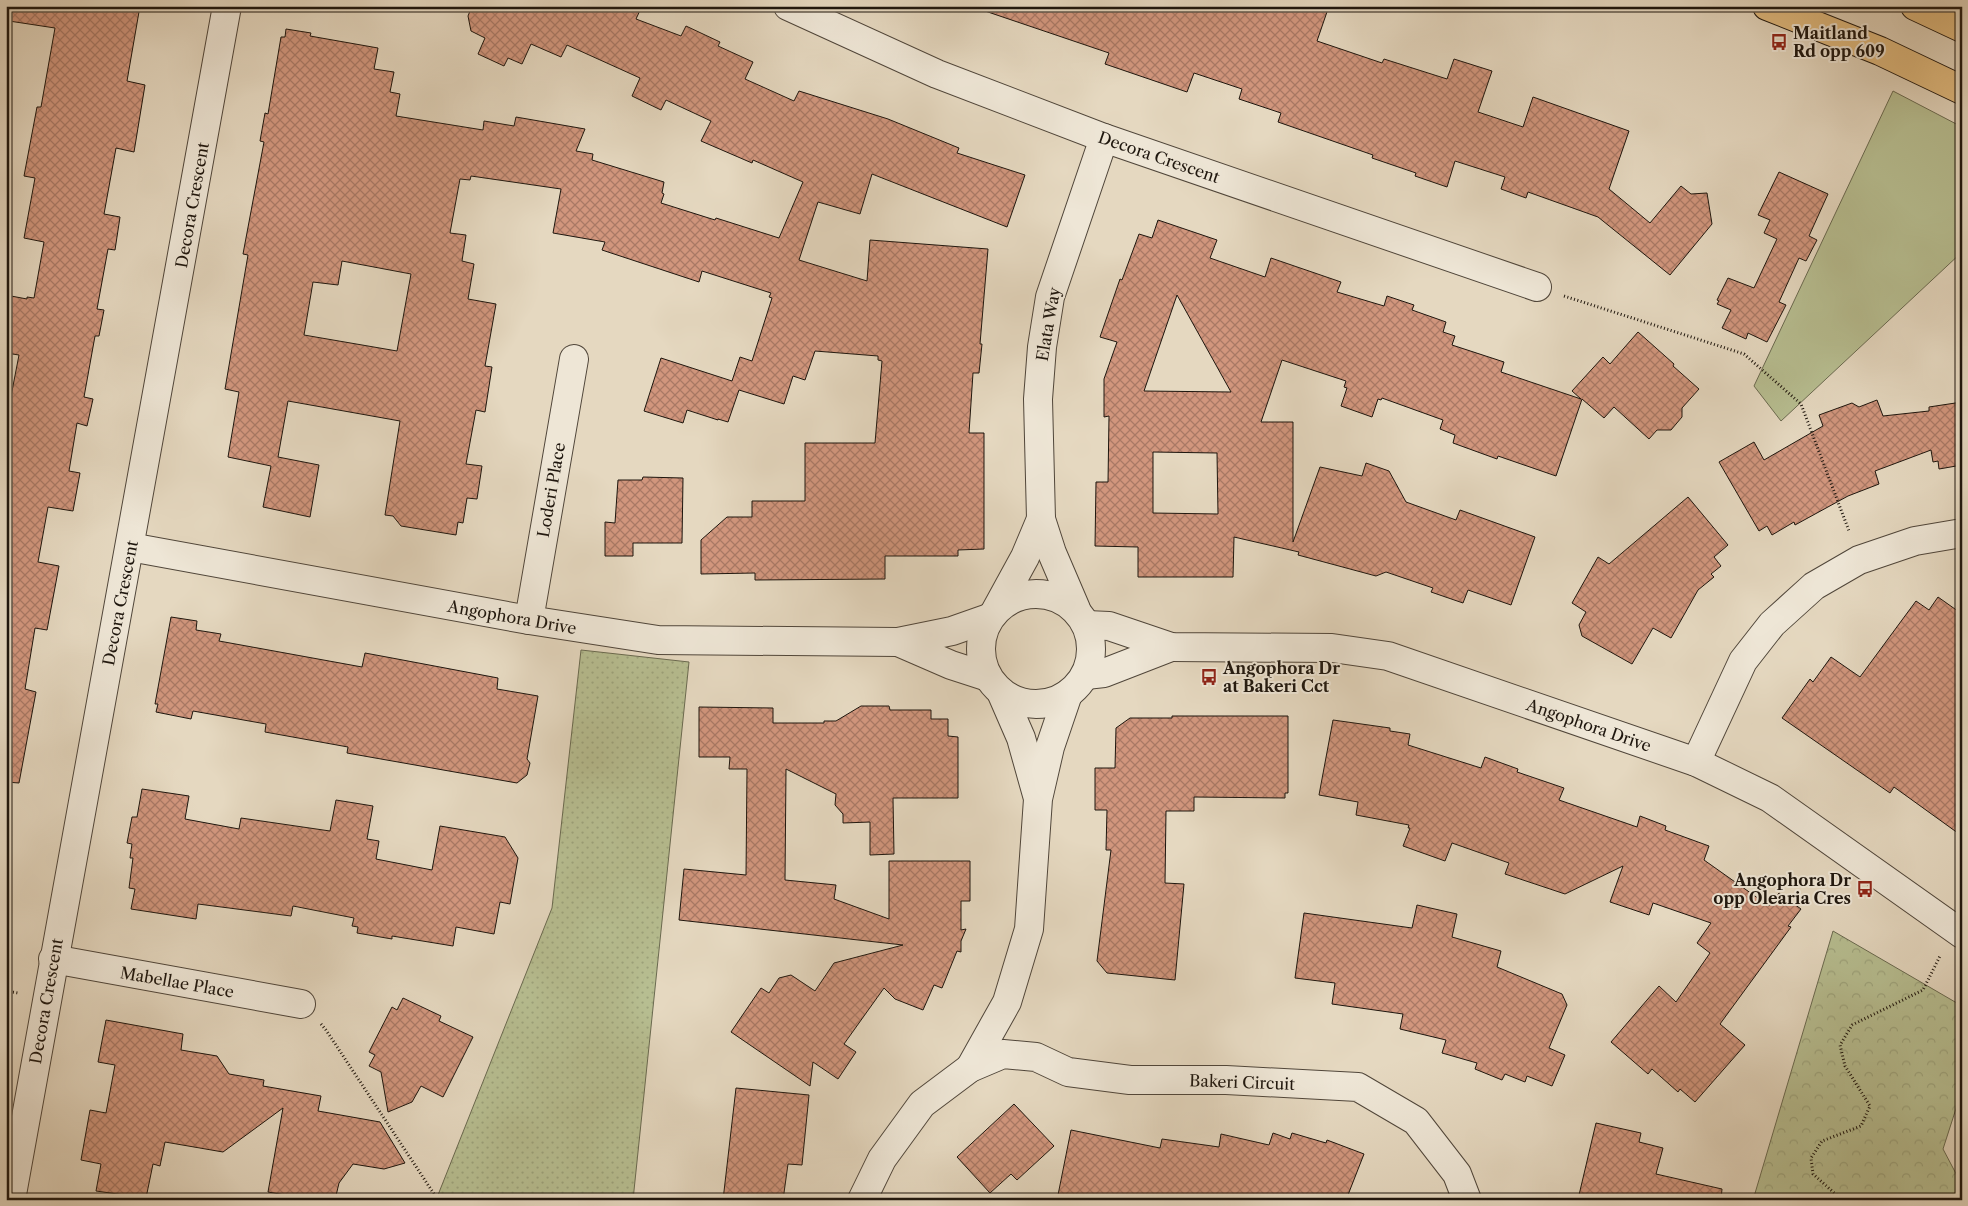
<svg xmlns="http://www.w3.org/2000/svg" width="1968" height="1206" font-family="'Libre Caslon Text',serif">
<defs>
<pattern id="grass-dots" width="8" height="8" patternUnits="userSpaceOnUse" patternTransform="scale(1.25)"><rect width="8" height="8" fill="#b7be91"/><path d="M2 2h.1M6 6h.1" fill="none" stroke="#9da37c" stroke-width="1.8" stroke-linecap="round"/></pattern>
<pattern id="forest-crowns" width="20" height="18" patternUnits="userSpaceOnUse" patternTransform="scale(1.25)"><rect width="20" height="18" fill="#b7be91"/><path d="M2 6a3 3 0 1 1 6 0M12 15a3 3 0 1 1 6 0" fill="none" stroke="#9da37c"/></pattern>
<pattern id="building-cross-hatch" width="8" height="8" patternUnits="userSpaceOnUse" patternTransform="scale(1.25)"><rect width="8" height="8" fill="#d1967d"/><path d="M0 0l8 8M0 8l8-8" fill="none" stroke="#a97965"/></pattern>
</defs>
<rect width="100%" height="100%" fill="#e5d8c0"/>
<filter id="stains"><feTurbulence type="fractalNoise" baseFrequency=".004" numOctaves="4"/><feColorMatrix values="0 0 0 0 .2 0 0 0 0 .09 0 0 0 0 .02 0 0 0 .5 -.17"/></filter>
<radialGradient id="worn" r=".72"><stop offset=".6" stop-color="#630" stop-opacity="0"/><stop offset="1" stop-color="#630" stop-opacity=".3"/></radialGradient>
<!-- grass -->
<polygon fill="url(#grass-dots)" stroke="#6a6a50" points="581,650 689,662 633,1200 436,1200 552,908"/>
<!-- forest -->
<polygon fill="url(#forest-crowns)" stroke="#6a6a50" points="1833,931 1962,1006 1962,1090 1943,1149 1962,1185 1962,1200 1753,1200"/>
<!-- park -->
<polygon fill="#b7be91" stroke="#6a6a50" points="1893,91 1962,127 1962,252 1781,421 1754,386"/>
<!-- building -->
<g fill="url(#building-cross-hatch)" stroke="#1e160e" fill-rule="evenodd">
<polygon points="10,6 140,6 127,81 145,85 134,152 116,148 104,214 120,217 115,250 108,249 97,309 104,310 99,336 95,336 84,397 93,399 87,426 77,423 69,471 80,473 73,511 48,507 38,562 59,566 47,630 35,628 25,689 36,692 19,783 6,782 6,422 19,355 6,353 6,320 11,296 27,299 27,297 34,298 44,242 24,238 35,178 24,176 37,107 41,107 55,28 9,21"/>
<path d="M472 6H642L636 19 681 36 686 26 720 42 718 46 753 62 745 79 794 101 799 91 888 119 959 148 957 153 1025 175 1007 227 872 174 860 214 818 202 799 260 867 281 870 240 988 249 980 344H982L979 373H973L969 433H984V549L958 550V556H885V579L755 580V573L701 574V540L727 517H752V501H805V443H875L882 361 878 360V356L815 351 805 380 793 376 784 404 739 390 728 422 718 419V420L687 410 683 423 644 411 661 358 732 381 740 357 752 361 772 298 769 297 771 293 702 271 699 282 602 250 605 242 553 233 561 189 471 176 470 180 460 179 450 233 466 235 462 261 474 264 468 299 496 304 485 366 492 367 485 412 476 410 466 464 482 466 477 499 467 498 463 523 458 522 456 535 401 526 393 516 385 515 400 421 288 401 278 457 319 465 310 517 263 507 271 466 228 457 239 392 225 389 248 255 243 254 264 142 260 141 265 113 268 114 281 37H285L286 29 311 33 310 36 378 48 374 69 394 72 390 92 400 94 396 116 483 130 484 121 514 126 516 117 585 129 576 151 593 154 592 160 664 182 662 193 664 194 661 203 715 220 716 218 779 238 803 182 753 160 752 163 701 141 711 121 666 100 661 110 632 96 640 78 567 45 561 57 531 44 522 64 508 58 504 66 478 54 485 38 471 31 468 16ZM342 261 411 274 397 351 304 335 313 282 338 285Z"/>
<polygon points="986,6 1329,6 1317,41 1382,63 1384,59 1447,79 1454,59 1492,71 1478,112 1523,127 1533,97 1629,131 1609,189 1650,223 1681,186 1691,194 1707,193 1712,224 1670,275 1598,217 1528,192 1526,198 1501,189 1505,177 1455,161 1447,187 1415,176 1416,173 1372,158 1373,155 1278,122 1281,113 1239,99 1242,89 1194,73 1187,92 1105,64 1109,53 985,11"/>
<polygon points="1779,172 1828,194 1809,236 1817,240 1806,261 1799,258 1779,302 1786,305 1767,342 1748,333 1746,339 1722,328 1731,310 1717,304 1719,301 1717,300 1728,278 1754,288 1777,239 1764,233 1770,220 1758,215"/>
<path d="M1158 220 1217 240 1210 258 1265 277 1271 258 1341 282 1337 292 1384 306 1387 296 1414 305 1412 310 1446 322 1443 332 1455 336 1452 345 1504 362 1501 372 1581 399 1572 391 1603 357 1610 364 1638 332 1674 364 1673 366 1699 389 1682 408V417L1671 430H1657L1649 439 1614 407 1604 418 1582 399 1556 476 1498 456 1497 459 1453 443 1455 435 1440 429 1443 420 1382 398 1381 400 1378 399 1372 417 1341 406 1347 388 1344 387 1346 381 1282 360 1261 422H1293V542L1320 467 1362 476 1366 463 1389 471 1406 502 1456 520 1460 510 1535 537 1511 605 1468 590 1463 603 1431 592 1433 588 1386 572 1376 576 1298 555 1299 552 1234 537 1233 577H1138V547L1095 546 1096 482H1108L1109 416 1104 417V379L1117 342 1100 337 1120 279 1122 280 1139 234 1152 238ZM1177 295 1231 392 1144 391ZM1153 452 1217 453 1218 514 1153 513Z"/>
<polygon points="1877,400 1883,416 1929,411 1929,407 1962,402 1962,465 1939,469 1938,461 1933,462 1931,450 1875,471 1879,484 1848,496 1795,525 1794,522 1772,535 1767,526 1759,531 1719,462 1754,442 1764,460 1823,426 1819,415 1852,403 1859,407"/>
<polygon points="643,477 683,478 682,543 633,543 633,556 605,556 605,522 615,523 618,480 642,480"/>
<polygon points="1688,497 1728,545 1714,557 1721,566 1711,574 1714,577 1698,590 1671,638 1653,628 1632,664 1582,636 1579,625 1586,612 1572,603 1598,557 1609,564"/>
<polygon points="1938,597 1962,614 1962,836 1894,787 1890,793 1782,718 1810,679 1813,682 1831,657 1860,677 1916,601 1929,610"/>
<polygon points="171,617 197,621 196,630 221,634 219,641 362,667 365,653 392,658 498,678 497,689 538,696 527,759 530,763 527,775 517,783 347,753 348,747 265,732 266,724 193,711 191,719 156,712 158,704 155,704"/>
<polygon points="861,706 889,706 890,710 931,710 931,719 948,719 948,736 958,737 958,798 893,798 894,854 870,855 870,822 843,823 843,814 835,805 836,794 786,769 785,880 836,885 834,899 889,919 889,861 970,861 970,901 961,901 961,930 966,929 961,941 961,952 957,951 942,988 934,985 923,1010 895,999 884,988 844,1044 856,1052 838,1079 813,1062 810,1086 731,1032 761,988 769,993 779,978 791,975 815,991 834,963 903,945 679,920 684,869 746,875 747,769 729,769 730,757 699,757 699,707 773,708 773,723 824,723 824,721 836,721"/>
<polygon points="1172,716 1288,716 1288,793 1285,793 1285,798 1194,797 1194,811 1166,811 1165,883 1184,884 1175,980 1107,973 1097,961 1111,850 1106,850 1107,810 1095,810 1095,768 1115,768 1116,728 1130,718 1172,718"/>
<polygon points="1333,720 1390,728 1390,731 1410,734 1408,745 1481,768 1485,757 1518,769 1517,772 1564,788 1559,800 1637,827 1640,816 1666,826 1665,830 1709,846 1704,860 1769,906 1779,893 1801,909 1788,926 1791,927 1720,1024 1745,1045 1695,1102 1680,1089 1678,1092 1652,1069 1648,1074 1611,1042 1659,986 1676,1002 1710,953 1697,943 1711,923 1653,903 1649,915 1610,902 1623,866 1565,894 1505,874 1509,863 1452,843 1445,861 1403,846 1410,828 1408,828 1409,825 1356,815 1358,802 1319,795"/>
<polygon points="142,789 189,796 185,819 239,829 241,818 330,831 336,800 373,806 367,839 379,841 376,859 432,870 440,826 505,837 518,858 510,904 500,902 494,934 456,927 453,946 392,936 392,939 357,933 358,927 352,926 354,918 293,906 291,916 198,904 196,919 131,909 135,889 129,888 133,858 130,858 132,844 127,843 132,817 137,817"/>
<polygon points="1417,905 1457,914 1452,937 1501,951 1497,967 1562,994 1567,1005 1549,1048 1565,1055 1552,1086 1527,1076 1525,1082 1505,1074 1502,1080 1475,1069 1477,1063 1442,1053 1446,1040 1400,1029 1403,1014 1332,1004 1335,983 1295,978 1304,913 1412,928"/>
<polygon points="403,998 441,1016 439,1021 473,1037 443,1097 421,1086 412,1102 388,1112 381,1072 369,1066 375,1055 369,1052 392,1007 397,1010"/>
<polygon points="106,1020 183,1034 181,1050 217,1056 229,1074 264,1080 263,1086 321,1096 318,1111 380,1122 405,1163 384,1169 353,1164 339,1183 335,1200 314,1200 268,1192 283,1108 223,1152 165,1142 160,1166 153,1164 146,1198 96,1191 101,1164 81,1160 90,1110 106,1113 115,1065 98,1062"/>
<polygon points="736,1088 809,1095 802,1165 788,1164 783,1200 723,1200"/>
<polygon points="1014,1104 1054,1146 1017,1180 1011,1174 990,1193 957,1157"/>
<polygon points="1596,1123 1641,1133 1639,1142 1663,1148 1656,1174 1722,1189 1721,1200 1598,1200 1579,1195"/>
<polygon points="1071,1130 1160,1148 1162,1139 1219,1147 1221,1134 1269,1145 1273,1133 1290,1139 1292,1133 1326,1143 1327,1140 1364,1154 1346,1200 1057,1200"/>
</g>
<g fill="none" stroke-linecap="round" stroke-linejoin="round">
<!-- minor casing -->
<g stroke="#50463a" stroke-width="30">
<g id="minor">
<polyline points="788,6 937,74 1104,138 1537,287"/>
<polyline points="130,547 529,620 658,640 898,642 952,631 989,618"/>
<circle cx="1036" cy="649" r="55"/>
<polyline points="1076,609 1052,553 1041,519 1038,399 1042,347 1050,297 1104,138"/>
<polyline points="996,610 1025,557 1041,519"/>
<polyline points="529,620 574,359"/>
<polyline points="1087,625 1109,626 1171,647 1332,648 1388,656 1696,762 1770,798 1962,934"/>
<polyline points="898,642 951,665 988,677"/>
<polyline points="1086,675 1104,673 1171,647"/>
<polyline points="1001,692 1021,738 1037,795"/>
<polyline points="1696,762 1743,661 1772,624 1814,586 1859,560 1915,541 1962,533"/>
<polyline points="53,959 301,1004"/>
<polyline points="970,1068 1007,1002 1029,929 1038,799 1050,747 1068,694"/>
<polyline points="11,1200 227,6"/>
<polyline points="862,1200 882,1159 922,1104 970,1068 1003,1054 1036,1057 1068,1072 1130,1080 1226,1080 1358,1087 1416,1121 1457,1174 1467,1200"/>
</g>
</g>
<!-- highway casing -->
<g stroke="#1e160e" stroke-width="30">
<g id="highway">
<polyline points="1767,6 1880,51 1962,90"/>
<polyline points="1915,6 1962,28"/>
</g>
</g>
<!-- path -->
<g stroke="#1e160e" stroke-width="3" stroke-dasharray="1 2.5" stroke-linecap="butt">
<polyline points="1564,296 1744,354 1801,404 1849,531"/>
<polyline points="6,991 18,993"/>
<polyline points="321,1024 326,1030 438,1200"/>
<polyline points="1842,1200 1813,1174 1811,1158 1822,1141 1861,1126 1870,1106 1845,1066 1840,1045 1852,1025 1923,990 1940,956"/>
</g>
<!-- minor -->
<use href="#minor" stroke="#eee6d6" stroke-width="28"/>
<!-- highway -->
<use href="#highway" stroke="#e2bc80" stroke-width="28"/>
</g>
<!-- icons -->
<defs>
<g id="bus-bare" transform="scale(1.35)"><path d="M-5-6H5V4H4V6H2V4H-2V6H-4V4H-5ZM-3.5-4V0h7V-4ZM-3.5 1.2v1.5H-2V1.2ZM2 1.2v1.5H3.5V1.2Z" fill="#8f2418" stroke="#eee6d6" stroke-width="2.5" paint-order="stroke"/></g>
</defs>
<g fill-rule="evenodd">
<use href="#bus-bare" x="1779" y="42"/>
<use href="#bus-bare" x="1209" y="677"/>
<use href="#bus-bare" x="1865" y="889"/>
</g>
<g text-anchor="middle" stroke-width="4" stroke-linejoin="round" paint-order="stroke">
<!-- poi labels -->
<g font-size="16" font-weight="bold" fill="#1e160e" stroke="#eee6d6" text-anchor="start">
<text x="1793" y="39">Maitland<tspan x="1793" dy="18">Rd opp 609</tspan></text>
<text x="1223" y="674">Angophora Dr<tspan x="1223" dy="18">at Bakeri Cct</tspan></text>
<text x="1851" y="886" text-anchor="end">Angophora Dr<tspan x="1851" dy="18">opp Olearia Cres</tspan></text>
</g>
<!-- street labels -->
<g font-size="16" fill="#1e160e" stroke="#eee6d6">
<text transform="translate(1159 157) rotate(19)" y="6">Decora Crescent</text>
<text transform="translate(192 205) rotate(-80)" y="6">Decora Crescent</text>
<text transform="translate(1048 324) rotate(-80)" y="6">Elata Way</text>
<text transform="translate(551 490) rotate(-80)" y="6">Loderi Place</text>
<text transform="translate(120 603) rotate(-79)" y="6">Decora Crescent</text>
<text transform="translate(512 617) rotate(10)" y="6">Angophora Drive</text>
<text transform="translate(1589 725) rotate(19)" y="6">Angophora Drive</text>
<text transform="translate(177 982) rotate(10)" y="6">Mabellae Place</text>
<text transform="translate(46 1001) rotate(-80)" y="6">Decora Crescent</text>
<text transform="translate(1242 1082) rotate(2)" y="6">Bakeri Circuit</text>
</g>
</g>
<!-- margin -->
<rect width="1968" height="1206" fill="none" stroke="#e5d8c0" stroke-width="25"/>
<rect x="8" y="8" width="1953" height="1191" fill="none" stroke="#1e160e" stroke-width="2.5"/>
<rect x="12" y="12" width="1943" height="1181" fill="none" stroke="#1e160e"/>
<rect width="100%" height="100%" filter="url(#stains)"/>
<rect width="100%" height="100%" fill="url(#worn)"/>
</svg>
